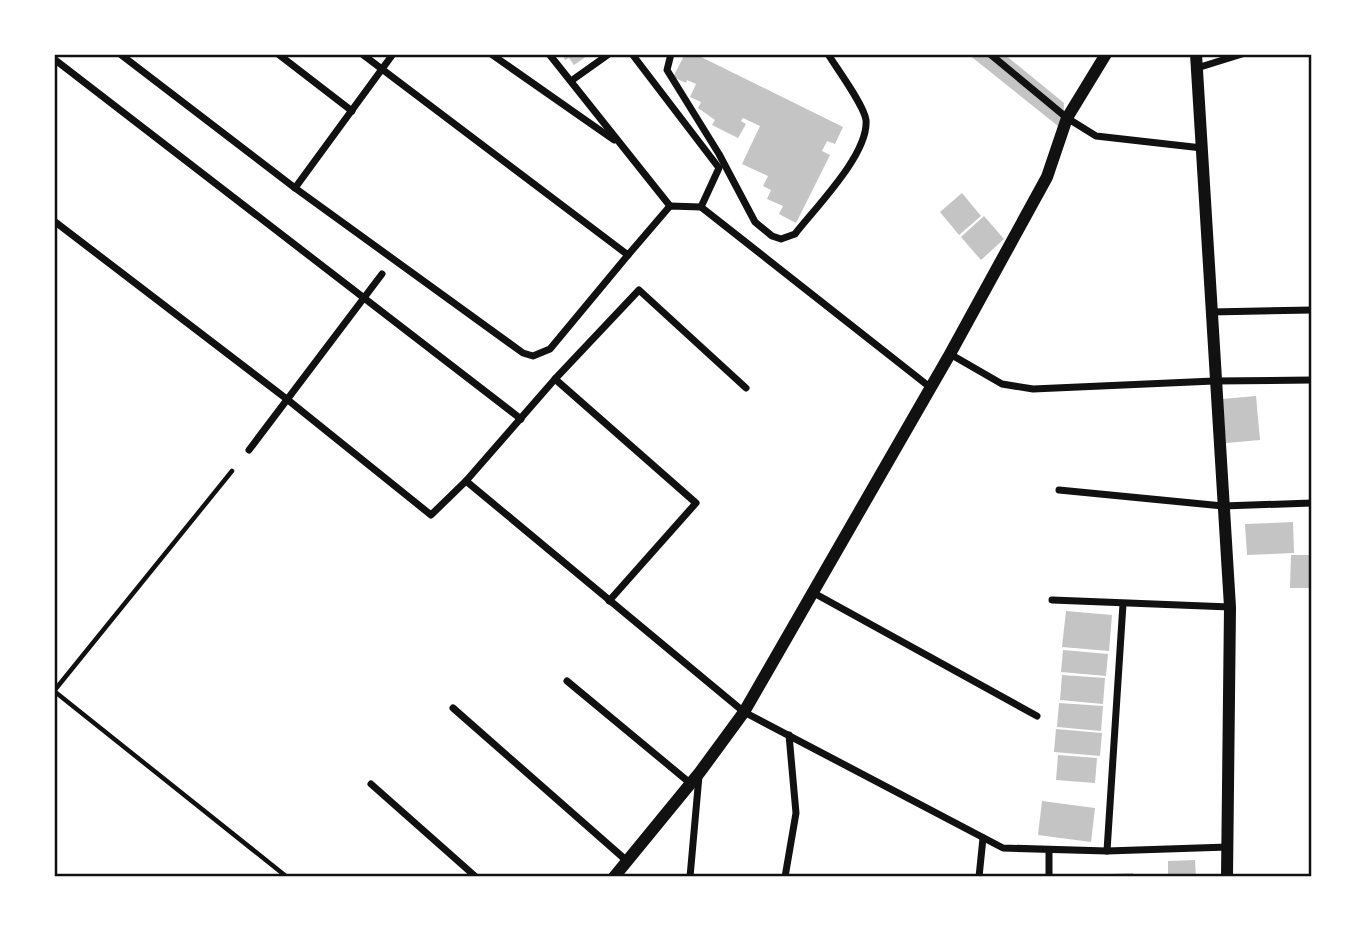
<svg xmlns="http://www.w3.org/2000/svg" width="1366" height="931" font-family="Spectral,serif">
<rect width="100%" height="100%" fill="#fff"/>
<!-- building -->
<g fill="#c4c4c4">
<polygon points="562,54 590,54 574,65 569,58 565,60"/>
<polygon points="685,54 695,54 843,127 835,144 827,141 822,151 830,155 796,223 779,214 783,206 767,199 771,190 763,186 768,176 742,164 760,126 743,118 741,121 746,124 738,138 712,125 715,120 698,108 701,102 690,97 696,84 687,80 686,83 673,77"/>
<polygon points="968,54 1004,54 1064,103 1063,130"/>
<polygon points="962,193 981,216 959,235 940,212"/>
<polygon points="984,216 1004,239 981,260 961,237"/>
<polygon points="1256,396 1260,440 1226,443 1222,399"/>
<polygon points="1293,522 1294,553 1247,555 1245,524"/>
<polygon points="1291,555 1312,555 1312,588 1290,588"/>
<polygon points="1066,611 1112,615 1109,651 1062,647"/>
<polygon points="1063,650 1108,654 1106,676 1061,672"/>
<polygon points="1062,675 1105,678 1103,704 1060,700"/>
<polygon points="1059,703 1103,706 1101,731 1057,727"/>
<polygon points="1056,729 1102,733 1100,756 1054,752"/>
<polygon points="1058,755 1097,758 1095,783 1056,780"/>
<polygon points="1042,801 1095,808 1091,842 1038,835"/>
<polygon points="1195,860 1196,877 1168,877 1168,861"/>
<polygon points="1133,873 1134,877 1086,877 1086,875"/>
</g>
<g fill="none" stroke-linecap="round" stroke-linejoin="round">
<!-- path -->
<g stroke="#111" stroke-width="4.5">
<polyline points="54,691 287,877"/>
<polyline points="54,691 232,471"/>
</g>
<!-- minor -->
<g stroke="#111" stroke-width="7">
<polyline points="120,54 295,188"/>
<polyline points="278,54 352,111"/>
<polyline points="362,54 628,255 670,206 701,207 931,388"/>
<polyline points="393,54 295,188 523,353 533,356 550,349 628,255"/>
<polyline points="491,54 614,140"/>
<polyline points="549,54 670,206"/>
<polyline points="632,54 719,168 701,207"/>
<path d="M671 54 667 70 719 154 755 222 772 236 781 239 795 234C815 208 869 154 866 120 864 105 837 69 828 54"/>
<polyline points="990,54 1067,118 1096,136 1202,148"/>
<polyline points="54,59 521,419"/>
<polyline points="1197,68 1242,54"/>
<polyline points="571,81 609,54"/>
<polyline points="54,221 288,400 431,515 466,481 555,379 639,290 746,388"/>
<polyline points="1211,312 1312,310"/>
<polyline points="950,354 1002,384 1033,389 1214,381 1312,380"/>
<polyline points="555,379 696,503 609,601"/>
<polyline points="249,450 382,274"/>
<polyline points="466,481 744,712 1003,848 1107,851 1228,847"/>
<polyline points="1059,490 1223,506 1312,503"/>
<polyline points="812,592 1037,716"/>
<polyline points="1052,600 1230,607"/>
<polyline points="567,681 690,783"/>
<polyline points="453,708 627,861"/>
<polyline points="371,784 476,877"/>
<polyline points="1049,850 1049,877"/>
<polyline points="1107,851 1123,604"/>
<polyline points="690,877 699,776"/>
<polyline points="785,877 796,813 789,735"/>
<polyline points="979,877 983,838"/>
</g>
<!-- tertiary -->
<g stroke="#111" stroke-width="12">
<polyline points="1196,54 1230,607 1227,877"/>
<polyline points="614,877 700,772 744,712 950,354 1047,177 1067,118 1106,54"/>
</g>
</g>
<!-- border -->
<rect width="1366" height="931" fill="none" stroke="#ffffff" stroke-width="112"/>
<rect x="56" y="56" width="1254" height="819" fill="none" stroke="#111" stroke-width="2.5"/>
</svg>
